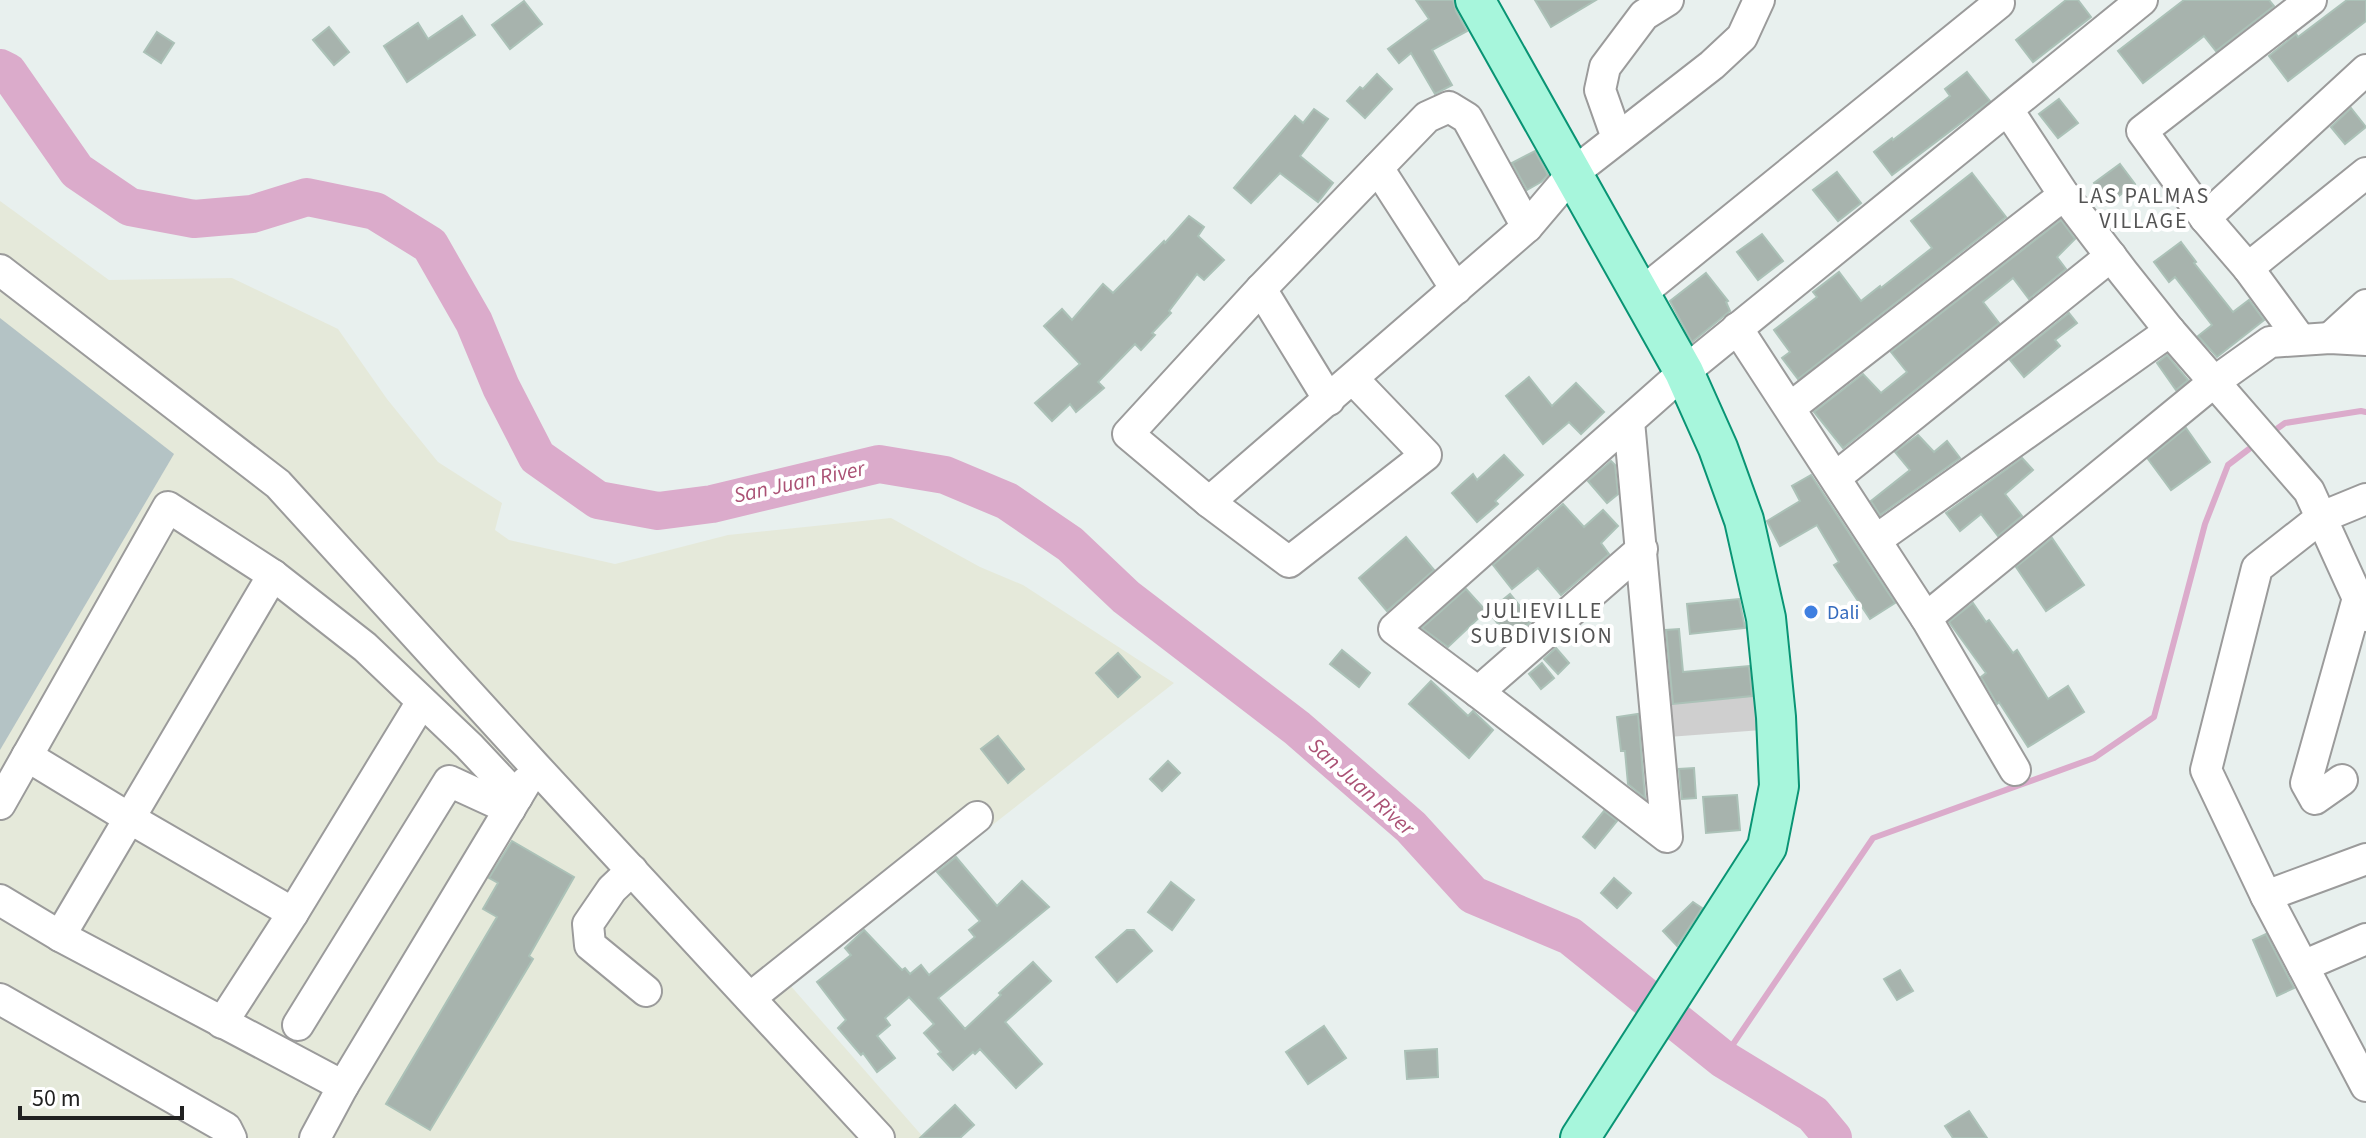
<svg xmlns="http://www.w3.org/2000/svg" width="2366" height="1138" font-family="'Source Sans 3',sans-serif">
<rect width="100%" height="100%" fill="#e8f0ee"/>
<!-- industrial -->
<polygon fill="#e5e9da" points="0,201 109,280 232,278 338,329 387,399 438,462 502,503 495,530 509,540 615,564 728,535 891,518 980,567 1023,585 1174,683 789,984 924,1138 0,1138"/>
<!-- religious -->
<polygon fill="#cfcfcf" points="1757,666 1762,730 1668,737 1662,674"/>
<!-- construction -->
<polygon fill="#b4c3c5" points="0,318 174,454 0,750"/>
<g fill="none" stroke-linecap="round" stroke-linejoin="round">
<!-- stream -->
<g stroke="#dbabcb" stroke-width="6">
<polyline points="2278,428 2285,423 2361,411 2366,412"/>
<polyline points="1723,1059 1873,838 2094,758 2154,717 2205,524 2228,465 2249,449"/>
</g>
<!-- river -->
<polyline stroke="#dbabcb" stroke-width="38" points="0,68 8,72 77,171 130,207 194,219 252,214 307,197 375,211 430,245 474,322 501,387 537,457 598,500 658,511 712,504 879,464 945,475 1007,501 1070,544 1126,597 1297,728 1411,827 1473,895 1570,936 1723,1059 1813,1114 1833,1138"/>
</g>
<!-- building -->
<g fill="#a7b3ad" stroke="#abc1b7" stroke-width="2">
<polygon points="1416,0 1453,0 1456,11 1467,31 1432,50 1452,85 1435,94 1411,53 1399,63 1388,49 1429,19"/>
<polygon points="1535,0 1596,0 1551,27"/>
<polygon points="2066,0 2078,0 2091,17 2033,62 2016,40"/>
<polygon points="2184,0 2269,0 2274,6 2216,51 2204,36 2143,83 2118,51"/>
<polygon points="2347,0 2366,0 2366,21 2288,81 2269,56 2296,34 2298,37"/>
<polygon points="524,1 542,24 510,49 492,25"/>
<polygon points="462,16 475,35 407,82 384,46 418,23 428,39"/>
<polygon points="329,27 349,52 334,65 313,40"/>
<polygon points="157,32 174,43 161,63 144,52"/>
<polygon points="1967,72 1990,101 1892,175 1874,152 1892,138 1893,140 1950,96 1945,89"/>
<polygon points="1377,74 1392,89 1365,118 1347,101 1360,87 1363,89"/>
<polygon points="2059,99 2078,123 2058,138 2039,114"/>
<polygon points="2351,108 2366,127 2345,144 2331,127"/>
<polygon points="1314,109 1328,119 1300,156 1333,183 1318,202 1280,173 1251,203 1234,188 1295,116 1303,123"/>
<polygon points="1535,151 1548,175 1541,182 1527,190 1512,163"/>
<polygon points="2120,164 2135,184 2109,203 2094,183"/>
<polygon points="1837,172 1861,203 1838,221 1813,190"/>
<polygon points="1972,173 2006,217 1798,379 1782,358 1790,352 1774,330 1817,297 1813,292 1839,272 1861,301 1880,286 1881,288 1932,248 1911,221"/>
<polygon points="1189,216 1204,227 1198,236 1224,260 1204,280 1197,274 1169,311 1171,313 1152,333 1155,335 1141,350 1135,344 1098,382 1104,388 1076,412 1070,404 1052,421 1035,403 1080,364 1044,326 1062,309 1072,320 1103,284 1113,293 1164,241 1165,243"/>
<polygon points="2061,220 2075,239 2057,257 2066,269 2029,299 2013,278 1983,302 1999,323 1843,448 1814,412 1863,374 1881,393 1907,372 1891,352"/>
<polygon points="1762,234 1783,261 1758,280 1737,252"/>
<polygon points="2181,242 2196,262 2194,263 2233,312 2249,300 2264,320 2217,357 2198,336 2212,325 2175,277 2169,282 2154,262"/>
<polygon points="1706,273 1728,301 1726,302 1730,311 1692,342 1670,301"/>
<polygon points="2069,313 2077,323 2055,340 2060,346 2024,377 2010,360"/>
<polygon points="2167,355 2188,380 2176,390 2157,363"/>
<polygon points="1529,377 1552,406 1576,383 1604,412 1581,434 1569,422 1543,444 1506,396"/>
<polygon points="2186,428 2210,462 2171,490 2148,459"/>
<polygon points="1918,435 1934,452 1947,441 1960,458 1880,515 1871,501 1910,470 1895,452"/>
<polygon points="1504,455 1523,475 1495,501 1498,504 1477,522 1452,493 1473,474 1477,480"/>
<polygon points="2022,458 2033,470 2005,494 2022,516 1998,536 1981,514 1960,531 1946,513"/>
<polygon points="1611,461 1615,465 1618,494 1607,503 1588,481"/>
<polygon points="1811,475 1895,603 1870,619 1834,565 1839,562 1817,525 1780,546 1767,521 1800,501 1792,486"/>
<polygon points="1563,504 1584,527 1603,510 1618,526 1601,543 1609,554 1561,595 1538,568 1512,589 1493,565"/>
<polygon points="1406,537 1434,570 1387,611 1359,578"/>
<polygon points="2052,538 2084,585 2046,611 2016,567"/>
<polygon points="1466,589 1486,611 1448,647 1422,628"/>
<polygon points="1510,594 1532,621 1510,638 1488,612"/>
<polygon points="1739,599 1745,628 1690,634 1687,604"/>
<polygon points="1973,603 1986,622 1989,620 2013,653 2017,650 2048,699 2068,686 2084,712 2028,747 1999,702 1997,704 1981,677 1986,673 1949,622"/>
<polygon points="1679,629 1683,672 1749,666 1752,696 1673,704 1666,630"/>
<polygon points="1556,648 1569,663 1558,674 1544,659"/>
<polygon points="1342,650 1370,673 1359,687 1330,664"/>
<polygon points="1118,653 1140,677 1118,697 1096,673"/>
<polygon points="1542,663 1554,678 1541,689 1529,674"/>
<polygon points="1431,681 1468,716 1473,711 1493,730 1469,758 1409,704"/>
<polygon points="1638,714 1645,798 1628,784 1625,751 1621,751 1617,717"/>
<polygon points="998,736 1024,769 1008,783 981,749"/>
<polygon points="1168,761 1180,773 1162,791 1150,779"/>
<polygon points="1694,768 1696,798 1682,799 1679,769"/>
<polygon points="1737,795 1740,830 1706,833 1703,797"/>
<polygon points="1604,811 1617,821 1595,848 1583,837"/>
<polygon points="512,841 574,877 529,956 533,959 430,1130 386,1104 497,917 483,909 498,883 489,878"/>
<polygon points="956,857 997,906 1022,881 1049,907 938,998 965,1029 1001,995 999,993 1033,962 1051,981 1005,1022 1042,1064 1016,1088 980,1049 975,1054 973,1052 953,1070 938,1054 941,1052 924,1033 934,1024 909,997 885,1018 890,1025 877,1036 895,1058 877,1072 863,1053 861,1055 838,1028 846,1020 817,982 851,955 845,948 864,930 902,970 905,968 910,974 921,965 929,975 975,937 969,930 980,921 937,872"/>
<polygon points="1614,878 1631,893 1617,908 1601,893"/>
<polygon points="1171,882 1194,900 1172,930 1148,912"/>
<polygon points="1693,902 1702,908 1677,946 1663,931"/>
<polygon points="1127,930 1134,930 1152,951 1117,982 1096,957"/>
<polygon points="2266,934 2294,988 2277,996 2253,940"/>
<polygon points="1900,970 1913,991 1897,1000 1884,979"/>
<polygon points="1324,1026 1346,1058 1308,1084 1286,1052"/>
<polygon points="1437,1049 1438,1077 1407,1079 1405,1051"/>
<polygon points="955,1105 974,1125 960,1138 920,1138"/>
<polygon points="1969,1111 1987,1138 1953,1138 1945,1126"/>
</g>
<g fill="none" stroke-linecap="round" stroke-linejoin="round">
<!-- minor casing -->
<g stroke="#9b9b9b" stroke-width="34">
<g id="minor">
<polyline points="2008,110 2064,195 2123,272 2170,331 2309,491 2366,616"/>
<polyline points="1617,138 1600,90 1605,67 1644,15 1668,0"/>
<polyline points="1378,168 1456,289"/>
<polyline points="2205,218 2366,70"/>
<polyline points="2248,268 2366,173"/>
<polyline points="0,270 278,484 535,766 879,1138"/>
<polyline points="1261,289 1329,400"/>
<polyline points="1640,294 1999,3 1996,0"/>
<polyline points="1737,328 1926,618 2015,770"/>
<polyline points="2330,338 2366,305"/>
<polyline points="2300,339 2248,268 2205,218 2142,131 2311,0"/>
<polyline points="1353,379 1426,455 1289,562 1209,502 1128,434 1261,289 1427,117 1449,107 1467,118 1527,227"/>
<polyline points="1791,407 2064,195"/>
<polyline points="1629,421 1667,837 1478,692 1394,629 1684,372 2142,0"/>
<polyline points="1836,477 2111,256"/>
<polyline points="2366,499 2322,517 2257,568 2206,770 2266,896 2366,1086"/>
<polyline points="1209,502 1527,227 1572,174 1712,65 1742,37 1759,0"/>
<polyline points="1876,540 2170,331"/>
<polyline points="1926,618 2214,382 2270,342 2330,338 2366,340"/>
<polyline points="1478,692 1642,549"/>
<polyline points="27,756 129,818 293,913"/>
<polyline points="2342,780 2315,799 2306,783 2358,598"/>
<polyline points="0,804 168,507 273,575 365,647 469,746 517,797"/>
<polyline points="632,870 612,889 588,924 590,945 646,991"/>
<polyline points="2266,896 2366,859"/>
<polyline points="0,900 60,936 343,1086"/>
<polyline points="60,936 273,575"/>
<polyline points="2303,966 2366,939"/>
<polyline points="750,998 977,817"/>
<polyline points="0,999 226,1128 231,1138"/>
<polyline points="222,1023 293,913 421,703"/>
<polyline points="298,1025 449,781 510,809"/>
<polyline points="315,1138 343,1086 526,782"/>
</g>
</g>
<!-- major casing -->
<g stroke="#099474" stroke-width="42">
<polyline id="major" points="1475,0 1684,372 1718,448 1744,520 1766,618 1776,717 1779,786 1767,847 1580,1138"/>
</g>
<!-- minor -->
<use href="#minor" stroke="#fff" stroke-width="30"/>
<!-- major -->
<use href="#major" stroke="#a7f6dc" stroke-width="38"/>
</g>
<!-- markers -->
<circle fill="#3f7fe0" stroke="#fff" stroke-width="3" cx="1811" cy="612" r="8"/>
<g text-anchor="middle" stroke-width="8" stroke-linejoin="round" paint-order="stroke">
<!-- shop labels -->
<g font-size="20" fill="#366cbe" stroke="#fff" text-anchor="start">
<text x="1827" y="619">Dali</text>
</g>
<!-- neighbourhood labels -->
<g font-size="22" letter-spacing="2" fill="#545454" stroke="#fff">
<text x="2144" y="203">LAS PALMAS<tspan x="2144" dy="25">VILLAGE</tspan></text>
<text x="1542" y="618">JULIEVILLE<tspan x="1542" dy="25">SUBDIVISION</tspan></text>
</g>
<!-- water labels -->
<g font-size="22" font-style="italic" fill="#ab5275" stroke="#fff">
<text transform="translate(799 481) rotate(-12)" y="8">San Juan River</text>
<text transform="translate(1362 786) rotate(42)" y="8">San Juan River</text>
</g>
</g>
<!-- scale -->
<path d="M20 1106v12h162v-12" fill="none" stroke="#212121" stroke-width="4"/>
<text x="32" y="1106" font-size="24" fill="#212121" stroke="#ffffff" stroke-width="6" paint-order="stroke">50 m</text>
</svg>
